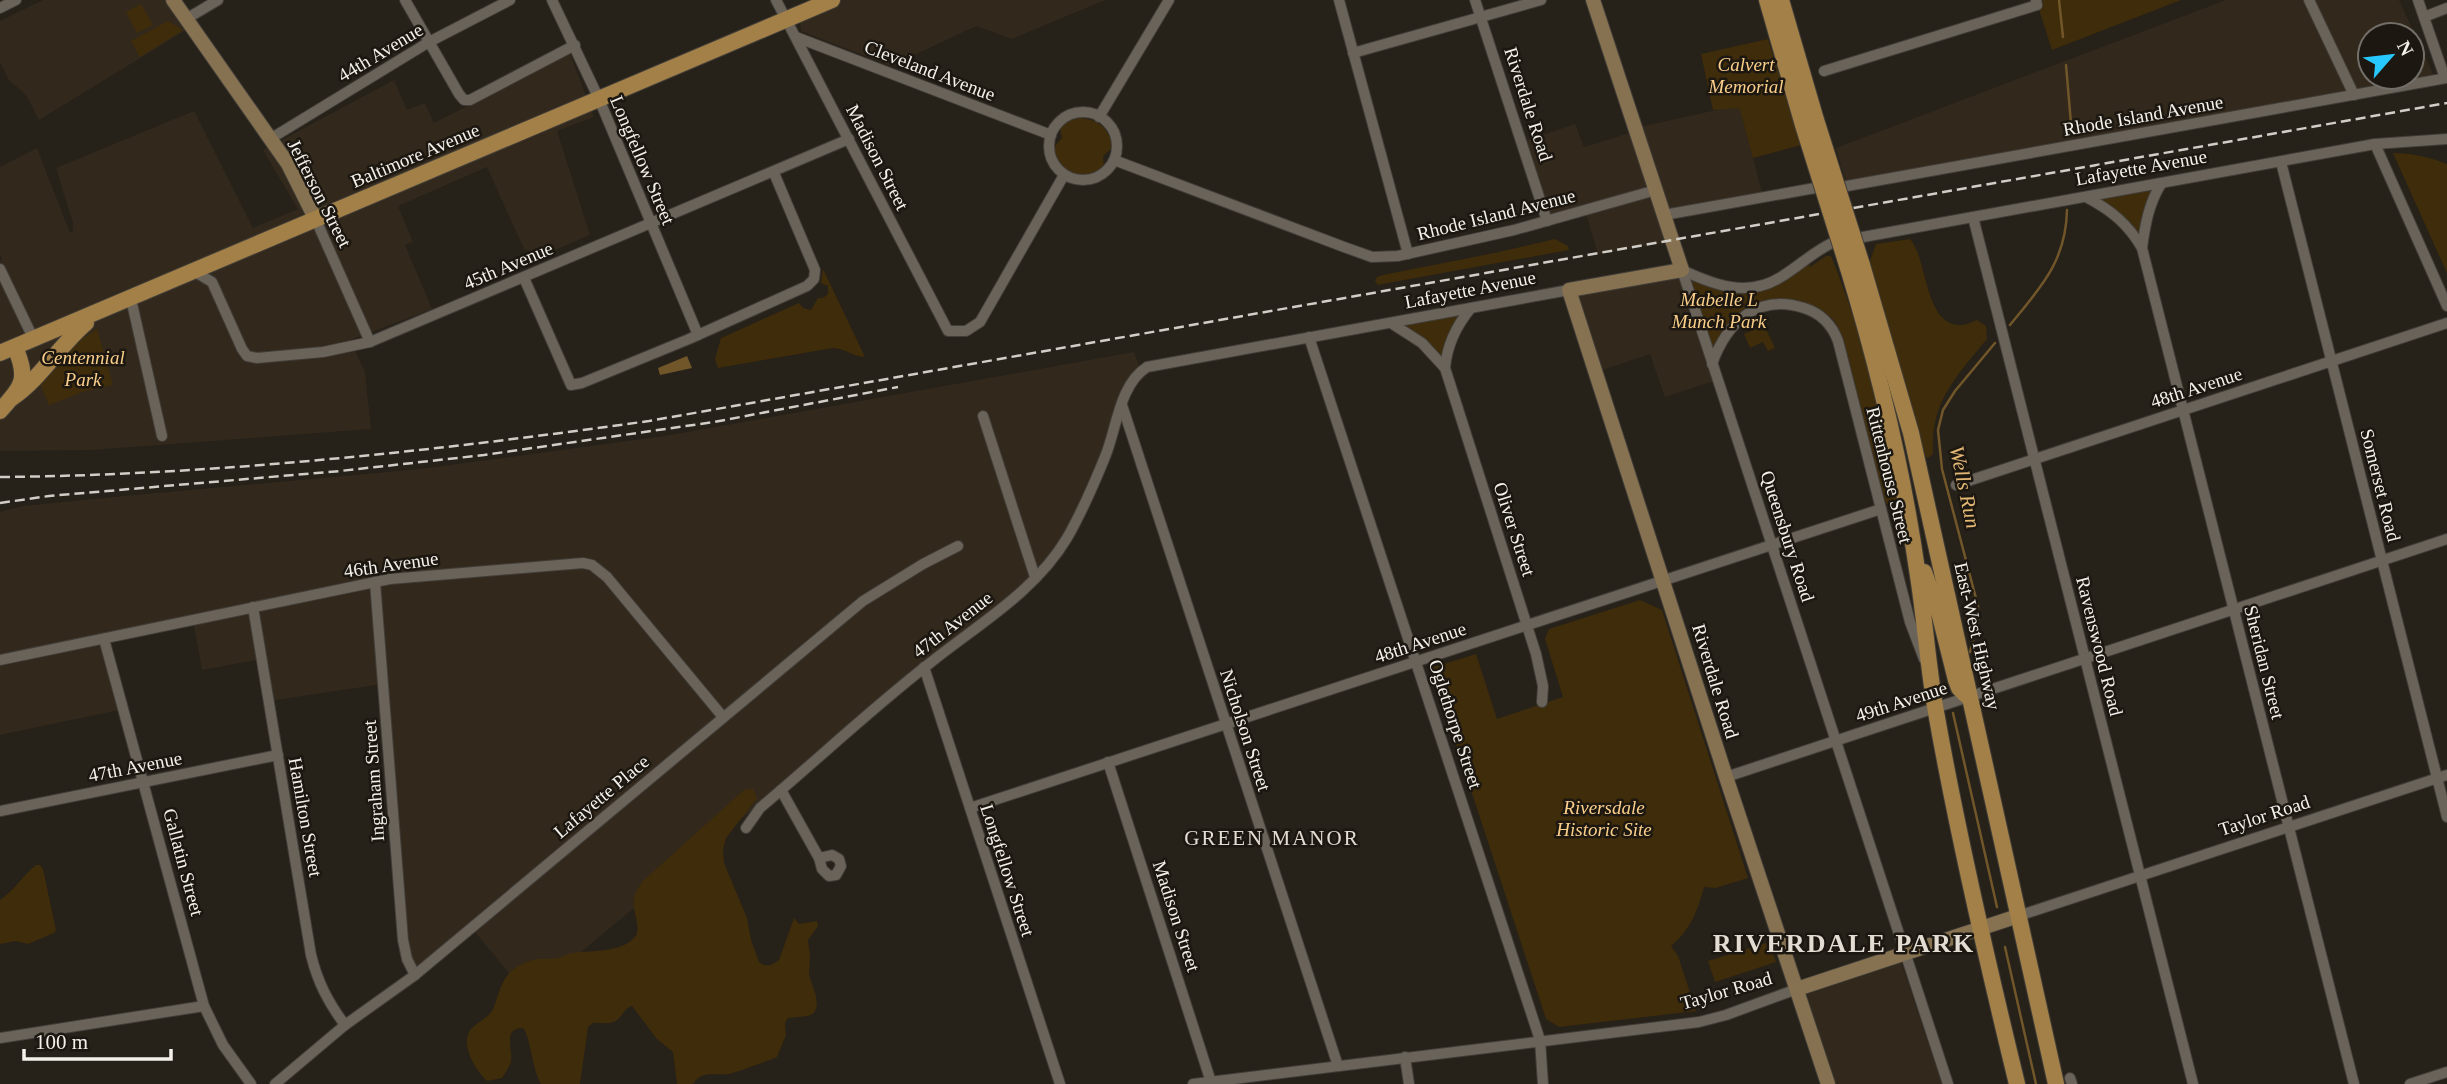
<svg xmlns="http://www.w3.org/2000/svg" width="2447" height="1084" font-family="'Times New Roman',serif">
<rect width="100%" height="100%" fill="#262119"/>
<!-- built -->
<g fill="#32291c" fill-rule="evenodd">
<polygon points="43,0 165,0 186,30 39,120 26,95 9,80 0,62 0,21"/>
<polygon points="832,0 1105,0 1012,39 976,26 891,66 801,31 799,14"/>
<path d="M2226 0H2399L2436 80 1847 186 1836 148ZM2370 35H2412V77H2370Z"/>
<polygon points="570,54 594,117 557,131 590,235 541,256 524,249 487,167 398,206 413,242 405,245 432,309 350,340 365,372 371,429 91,450 0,451 0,261 2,259 0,255 0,167 37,148 70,233 73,231 73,223 56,168 194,111 253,228 298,209 263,150 394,80 407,110 425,103 434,123"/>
<polygon points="1739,105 1763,196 1665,214 1673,241 1598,254 1585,210 1547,221 1521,142 1575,124 1584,147 1636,131 1635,128"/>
<polygon points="1682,270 1717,380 1665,397 1650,354 1596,372 1569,290"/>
<polygon points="1134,352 1141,371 1136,377 1106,453 1048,564 528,996 470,926 414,972 410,966 383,684 269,701 261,659 202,670 193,620 105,639 124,709 0,735 0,512 23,506 124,496 420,469 665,436"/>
<polygon points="1901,962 1942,1084 1835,1084 1806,992"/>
</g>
<!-- green -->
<g fill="#3f2c0a">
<polygon points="2036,0 2181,0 2052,50"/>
<polygon points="141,4 153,25 137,33 126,12"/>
<polygon points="168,21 183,30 140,57 131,41"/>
<polygon points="1768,39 1801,145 1753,158 1740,110 1737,108 1713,110 1701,54"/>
<path d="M1079 118C1098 119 1110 128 1112 148L1103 156 1104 169C1082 185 1056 176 1053 148L1062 138 1060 128 1069 121Z"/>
<path d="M2393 153C2413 153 2428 157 2447 164V273Z"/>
<polygon points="2160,184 2142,248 2134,232 2087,197"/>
<polygon points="1555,239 1568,246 1569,250 1388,283 1378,285 1375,281 1377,277 1383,275 1499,252"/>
<path d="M1910 239C1928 259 1924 326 1961 325 1966 325 1972 322 1977 320L1986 326 1987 339C1956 377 1930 402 1933 454L1928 458 1925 456 1870 261 1876 244Z"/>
<path d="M1826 256H1831C1863 334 1882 417 1898 500L1896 504 1892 506 1887 504 1883 498 1842 336 1834 320 1822 310 1824 319 1784 303 1745 315 1712 363 1683 270 1748 289 1807 258 1810 267Z"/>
<path d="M823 269 865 357C853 357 845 348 833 348L718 368 715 359 721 338 799 303 803 308 811 310 818 298H823L828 294V286L821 283Z"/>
<polygon points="1471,308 1445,368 1391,323"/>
<polygon points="1764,325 1775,348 1768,351 1763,342 1750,348 1744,334"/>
<polygon points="97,329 113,385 85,391 49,405 40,383 74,344"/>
<path d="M1640 600 1662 610 1748 878 1716 888 1704 887C1698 910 1690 931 1671 946L1678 956 1696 1011 1559 1027 1546 1019 1431 668 1476 654 1497 719 1563 697 1545 639 1549 629Z"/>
<path d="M749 789H753L757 798 726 838 723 850 724 863 747 918 751 940 759 962C766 968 773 965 779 960L794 918 799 924 817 921 818 926 808 940 810 956 809 975 816 996 817 1006 814 1013 808 1016 788 1018 785 1023 786 1035 777 1057C775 1058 732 1074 729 1074 715 1076 702 1070 693 1084H677L673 1052 657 1039 632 1006C622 1009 622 1021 610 1023 605 1024 599 1022 593 1023L588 1027 580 1084H541C532 1069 530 1035 523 1028 502 1028 513 1049 511 1062 509 1068 505 1073 502 1078L487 1081C476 1071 459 1044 471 1029 478 1021 490 1018 494 1007 501 987 503 971 527 962 538 957 547 960 558 958 564 957 568 953 573 953 592 950 621 953 635 937 642 928 632 911 634 901 634 893 639 887 643 881L744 790Z"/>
<path d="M36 865H40L43 869 56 930 54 933 28 944 16 941 0 944V900C15 890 22 876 36 865Z"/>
<polygon points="1769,942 1776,962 1715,982 1708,961"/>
</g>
<!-- water -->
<polygon fill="#71562a" points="687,356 692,368 660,375 658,368"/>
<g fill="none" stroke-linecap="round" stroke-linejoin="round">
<!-- stream -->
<g stroke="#71562a" stroke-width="2.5">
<polyline points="2059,0 2063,37"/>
<polyline points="2066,65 2072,135"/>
<path d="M2010 325C2041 287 2066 261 2067 210"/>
<polyline points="1970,652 1978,621 1978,606 1942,469 1938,430 1943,410 1955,391 1995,343"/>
<polyline points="1953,713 1997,907"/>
<polyline points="2005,947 2036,1084"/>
</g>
<!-- street casing -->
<g stroke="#413d38" stroke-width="12">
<g id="street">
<polyline points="405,0 459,94 464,100 470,100 575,45"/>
<polyline points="552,0 599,99 698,335"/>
<polyline points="776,0 948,331 966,331 980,322 1064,175"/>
<polyline points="1339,0 1408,254"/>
<polyline points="1475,0 1547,221"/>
<polyline points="2309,0 2354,95"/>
<polyline points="2418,0 2445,78"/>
<polyline points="0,8 16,0"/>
<polyline points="2424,17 2447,8"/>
<polyline points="186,19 218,0"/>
<polyline points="796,37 1051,135"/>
<polyline points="1353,53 1541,0"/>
<polyline points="1824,71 2037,5 2036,0"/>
<circle cx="1083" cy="146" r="34"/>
<polyline points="1099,117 1169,0"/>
<polyline points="270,139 429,42 510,0"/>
<polyline points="2375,144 2447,306"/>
<polyline points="1114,160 1344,247 1372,257 1398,256 1514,230 1656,190"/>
<polyline points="2281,162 2447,817"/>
<polyline points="1847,186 2447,78"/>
<path d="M2086 197C2111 210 2128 224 2142 248L2354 1084"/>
<polyline points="1664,215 1815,188"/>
<polyline points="1973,217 2193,1084"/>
<polyline points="316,220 370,342"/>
<polyline points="1863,237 2375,144 2447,139"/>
<path d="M2142 248C2145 225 2149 203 2161 184"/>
<polyline points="0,269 34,340"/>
<polyline points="1682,270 1948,1084"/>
<path d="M1682 270C1714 285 1748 298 1781 277 1799 266 1813 252 1832 243"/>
<polyline points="195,272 212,282 242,349 247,356 257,358 323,352 370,342 849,139"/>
<polyline points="524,278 571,385 582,383 689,339 807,286 814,279 815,270 774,173"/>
<polyline points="131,299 162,436"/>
<path d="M1471 308C1456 326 1447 345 1445 368L1536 654 1543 686 1542 702"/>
<polyline points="1391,323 1422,343 1445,368"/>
<polyline points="1309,337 1540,1040 1543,1084"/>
<path d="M1712 364C1727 322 1758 293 1804 308 1820 313 1832 325 1838 341L1910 622 1924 659"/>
<polyline points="1122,405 1338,1066"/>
<polyline points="983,416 1035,577"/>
<polyline points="1956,485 2447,323"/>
<polyline points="375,582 403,940 407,959 415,975"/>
<path d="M253 607 311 955C318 983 328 1002 345 1025"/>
<polyline points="104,639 204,1006 223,1045 251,1084"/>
<polyline points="0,660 390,579 583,563 592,565 607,577 723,717"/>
<polyline points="924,667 1060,1084"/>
<polyline points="1108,762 1211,1082"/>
<polyline points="1726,777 2447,539"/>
<polyline points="781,790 819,858 832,855 839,859 841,866 836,875 829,876 822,869 819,858"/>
<polyline points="970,808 1881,509"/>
<polyline points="0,811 278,755"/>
<path d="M746 828 760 808C817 760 871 709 930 663 977 625 1035 592 1067 538 1082 512 1094 484 1105 457 1117 428 1119 385 1147 367L1569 290"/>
<polyline points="2018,916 2447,775"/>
<polyline points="0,1038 204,1006"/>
<polyline points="1405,1057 1409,1084"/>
<polyline points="2070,1078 2072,1084"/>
<polyline points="275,1084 345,1025 415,975 863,601 923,564 958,546"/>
<polyline points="1193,1084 1699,1022 1726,1015 1797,989"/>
<polyline points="2410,1084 2447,1072"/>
</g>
</g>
<!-- secondary casing -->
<g stroke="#413d38" stroke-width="16">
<g id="secondary">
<polyline points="173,0 288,164 316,220"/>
<polyline points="1593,0 1682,270 1569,290 1726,777 1828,1084"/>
<polyline points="1797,989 2018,916"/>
</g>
</g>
<!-- primary casing -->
<g stroke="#413d38" stroke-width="18">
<g id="primary">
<polyline points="1767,0 1803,125"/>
<polyline points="1781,0 1816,120"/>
<polyline points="1862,265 1911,433 2056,1084"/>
<path d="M1848 268C1879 370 1903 470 1918 576 1925 621 1928 667 1936 712 1958 837 1987 961 2017 1084"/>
<polyline points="0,353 832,0"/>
<path d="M12 398C41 378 59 346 86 323"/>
<path d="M0 411C22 386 29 380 15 347"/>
<polyline points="1924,572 1940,616 1956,680 1959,688 1966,695"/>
</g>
</g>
<!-- street -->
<use href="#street" stroke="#69635a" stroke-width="10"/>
<!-- secondary -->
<use href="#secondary" stroke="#867251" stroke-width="14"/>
<!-- primary -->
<use href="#primary" stroke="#a38047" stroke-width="16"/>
<!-- rail -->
<g stroke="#d1cec8" stroke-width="2.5" stroke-dasharray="10 5" stroke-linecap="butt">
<path d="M0 477C217 475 434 451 649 421L2447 103"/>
<polyline points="0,503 49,496 340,471 484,455 714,422 898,387"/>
</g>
<!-- primary-bridge casing -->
<g stroke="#413d38" stroke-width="18" stroke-linecap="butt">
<g id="primary-bridge">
<polyline points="1816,120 1862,265"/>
<polyline points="1803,125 1848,268"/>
</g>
</g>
<!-- primary-bridge -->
<use href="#primary-bridge" stroke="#a38047" stroke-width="16"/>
</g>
<g text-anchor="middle" stroke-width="5" stroke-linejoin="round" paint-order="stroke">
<!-- street labels -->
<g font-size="19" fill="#f4f1eb" stroke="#1c1710">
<text transform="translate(380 52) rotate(-31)" y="7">44th Avenue</text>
<text transform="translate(930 70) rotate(21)" y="7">Cleveland Avenue</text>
<text transform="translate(1529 104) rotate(72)" y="7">Riverdale Road</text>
<text transform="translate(2143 115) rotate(-10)" y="7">Rhode Island Avenue</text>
<text transform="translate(415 155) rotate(-23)" y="7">Baltimore Avenue</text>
<text transform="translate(878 157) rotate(63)" y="7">Madison Street</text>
<text transform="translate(643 160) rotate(67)" y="7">Longfellow Street</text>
<text transform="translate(2141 167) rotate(-10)" y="7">Lafayette Avenue</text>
<text transform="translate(320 193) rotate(63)" y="7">Jefferson Street</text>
<text transform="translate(1496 214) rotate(-14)" y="7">Rhode Island Avenue</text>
<text transform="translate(508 265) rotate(-23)" y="7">45th Avenue</text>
<text transform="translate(1470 289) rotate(-11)" y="7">Lafayette Avenue</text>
<text transform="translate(2196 387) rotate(-18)" y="7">48th Avenue</text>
<text transform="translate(1890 475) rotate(76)" y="7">Rittenhouse Street</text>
<text transform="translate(2381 485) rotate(76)" y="7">Somerset Road</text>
<text transform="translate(1515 529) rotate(72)" y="7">Oliver Street</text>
<text transform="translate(1788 536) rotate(72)" y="7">Queensbury Road</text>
<text transform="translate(391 564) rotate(-8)" y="7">46th Avenue</text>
<text transform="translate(952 624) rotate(-38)" y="7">47th Avenue</text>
<text transform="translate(1978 636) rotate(77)" y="7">East-West Highway</text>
<text transform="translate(1420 642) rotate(-18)" y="7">48th Avenue</text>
<text transform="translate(2100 646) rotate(76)" y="7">Ravenswood Road</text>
<text transform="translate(2265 662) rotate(76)" y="7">Sheridan Street</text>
<text transform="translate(1716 681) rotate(73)" y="7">Riverdale Road</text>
<text transform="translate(1901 701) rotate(-18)" y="7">49th Avenue</text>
<text transform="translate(1456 724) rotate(72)" y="7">Oglethorpe Street</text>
<text transform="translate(1246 730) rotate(72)" y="7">Nicholson Street</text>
<text transform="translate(135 766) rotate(-11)" y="7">47th Avenue</text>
<text transform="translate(373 781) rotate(-94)" y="7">Ingraham Street</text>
<text transform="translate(601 796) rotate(-40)" y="7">Lafayette Place</text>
<text transform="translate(2264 815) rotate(-18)" y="7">Taylor Road</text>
<text transform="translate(306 817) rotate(80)" y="7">Hamilton Street</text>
<text transform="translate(184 862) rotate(75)" y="7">Gallatin Street</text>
<text transform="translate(1008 870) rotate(72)" y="7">Longfellow Street</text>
<text transform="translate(1177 916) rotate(72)" y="7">Madison Street</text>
<text transform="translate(1726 990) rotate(-16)" y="7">Taylor Road</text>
</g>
<!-- park labels -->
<g font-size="19" font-style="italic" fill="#fbcf8a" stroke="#1c1710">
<text x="1746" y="71">Calvert<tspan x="1746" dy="22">Memorial</tspan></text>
<text x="1719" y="306">Mabelle L<tspan x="1719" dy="22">Munch Park</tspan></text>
<text x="83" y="364">Centennial<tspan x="83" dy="22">Park</tspan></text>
<text x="1604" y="814">Riversdale<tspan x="1604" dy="22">Historic Site</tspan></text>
</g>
<!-- water labels -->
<g font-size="21" font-style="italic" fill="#e3b774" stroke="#1c1710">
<text transform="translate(1965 487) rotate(78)" y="7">Wells Run</text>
</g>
<!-- neighbourhood labels -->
<g font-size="21" letter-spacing="2" fill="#e3dcd2" stroke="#1c1710">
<text x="1272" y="845">GREEN MANOR</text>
</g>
<!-- district labels -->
<g font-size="26" font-weight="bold" letter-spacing="2" fill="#e3dcd2" stroke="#1c1710">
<text x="1844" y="952">RIVERDALE PARK</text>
</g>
</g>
<!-- north arrow -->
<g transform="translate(2391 56) rotate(62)"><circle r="33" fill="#1c1710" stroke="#726e68" stroke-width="2"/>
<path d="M0-5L12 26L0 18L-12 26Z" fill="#27c8ff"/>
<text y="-10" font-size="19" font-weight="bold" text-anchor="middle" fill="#f4f1eb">N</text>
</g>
<!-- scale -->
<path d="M24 1049v10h147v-10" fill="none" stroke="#f4f1eb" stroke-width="3.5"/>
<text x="35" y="1049" font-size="21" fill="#f4f1eb" stroke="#1c1710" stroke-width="5" paint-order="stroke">100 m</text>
</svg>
